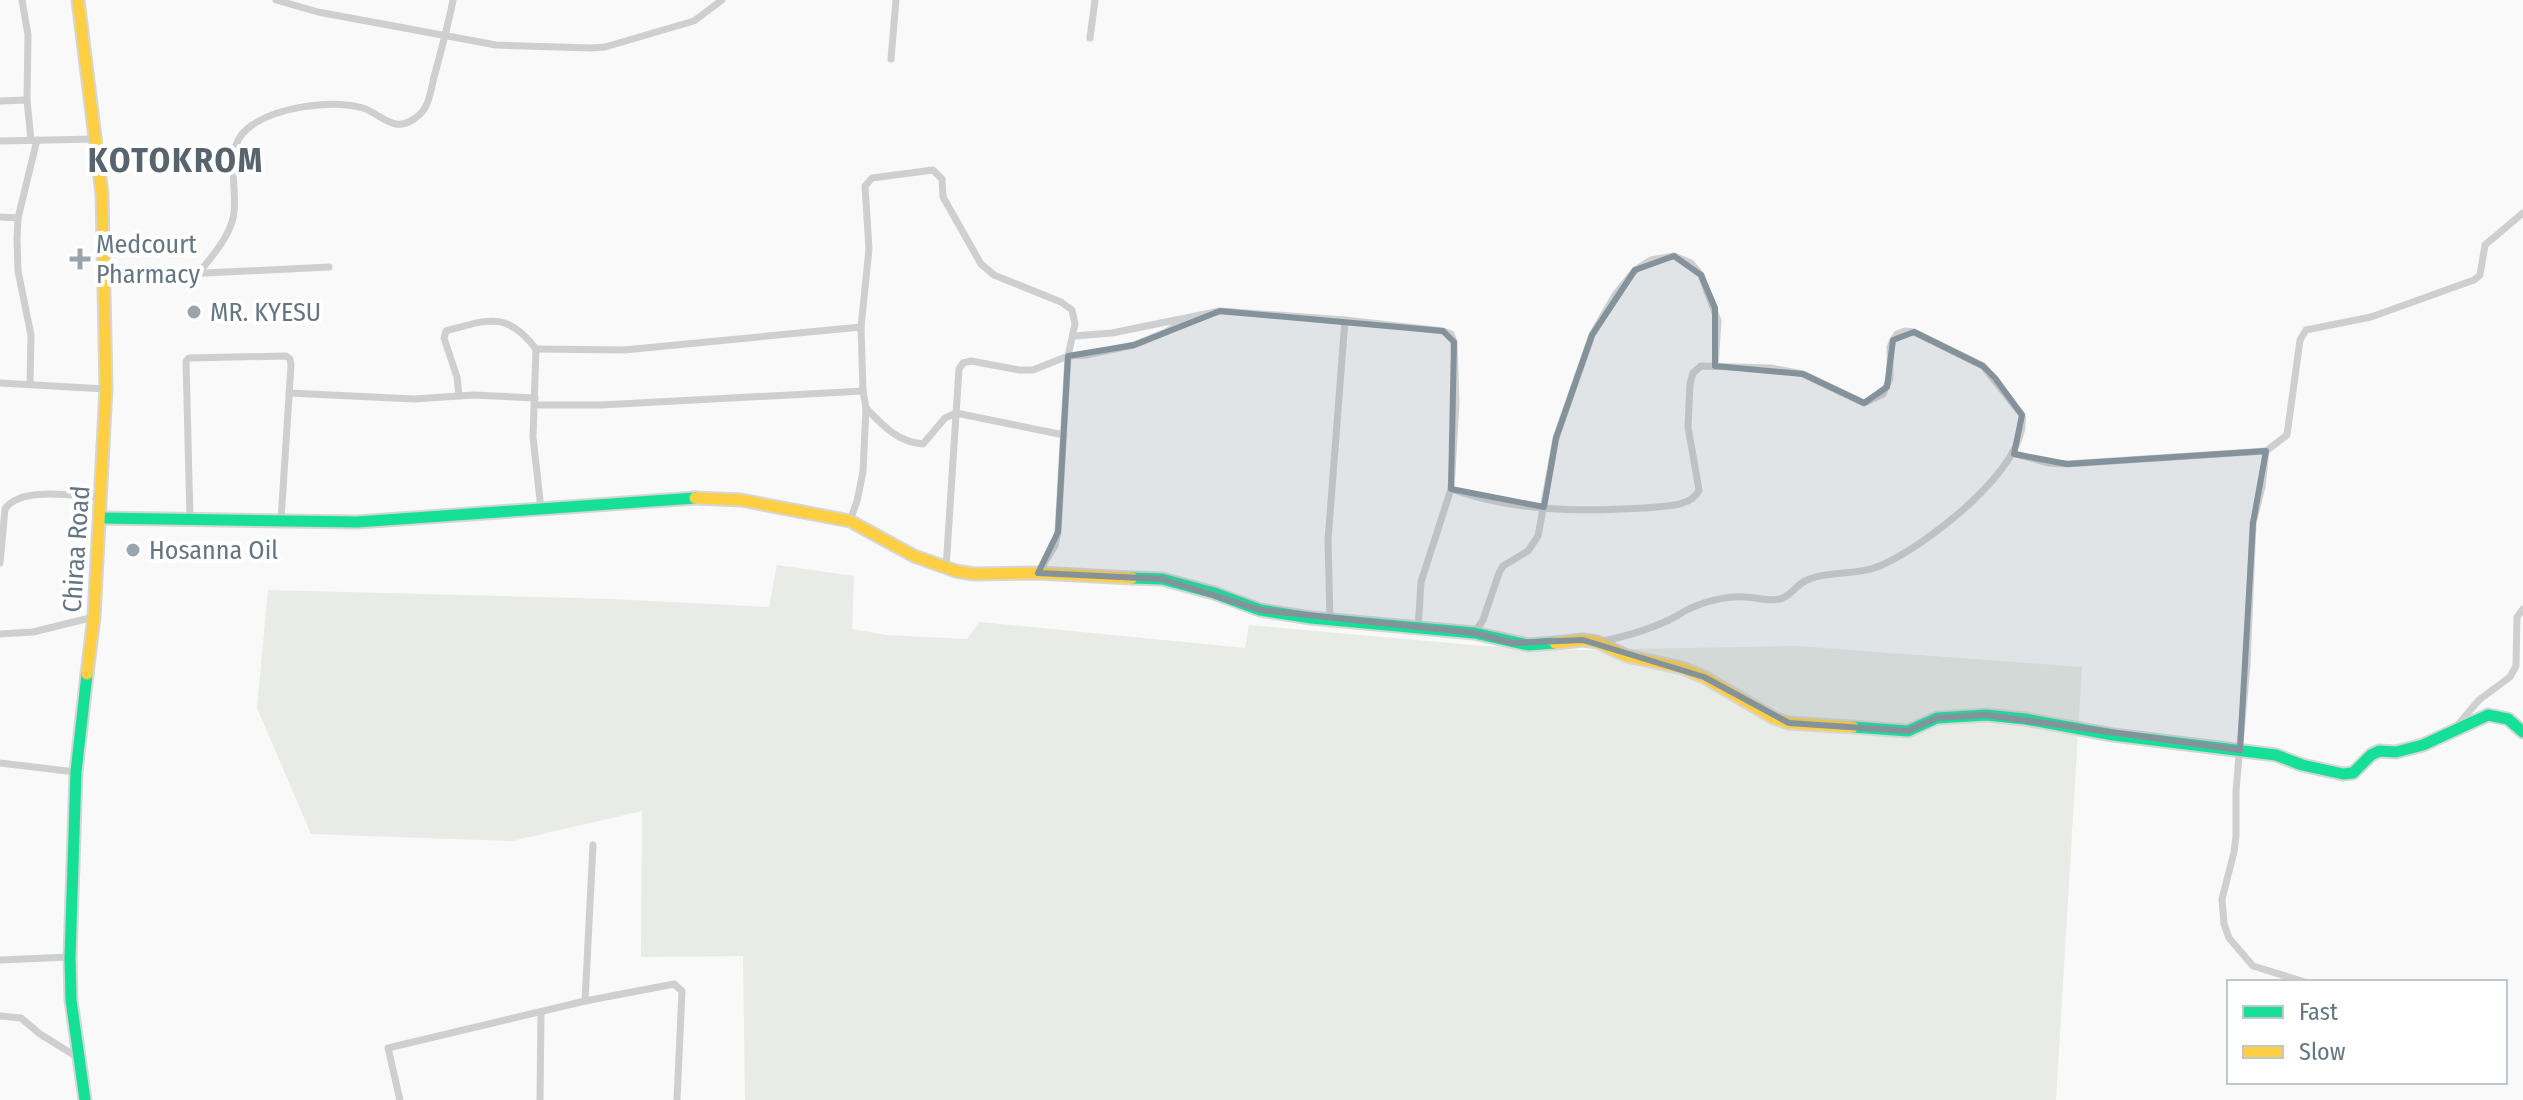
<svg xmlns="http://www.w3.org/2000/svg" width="2523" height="1100" font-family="'Fira Sans Condensed',sans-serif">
<rect width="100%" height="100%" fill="#f9f9f9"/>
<!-- green -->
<polygon fill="#e8ebe6" points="777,565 854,576 852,629 886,635 967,639 979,622 1245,648 1249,625 1484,646 1580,650 1797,646 2082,667 2056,1100 745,1100 743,956 641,957 642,811 512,841 311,834 257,708 268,590 612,599 769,607"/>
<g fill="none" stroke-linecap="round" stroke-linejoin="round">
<!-- fast casing -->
<g stroke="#d5d6d7" stroke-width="15">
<g id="fast">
<polyline points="101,518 357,522 695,498"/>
<polyline points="1132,578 1162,579 1214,593 1260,610 1311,618 1474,633 1528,645 1555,643"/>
<polyline points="1853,727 1908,731 1937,718 1986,715 2025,719 2113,735 2276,755 2302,765 2343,774 2353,773 2371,755 2379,751 2396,752 2423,745 2488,715 2508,719 2523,732"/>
<polyline points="85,1100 71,1000 70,957 76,772 87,674"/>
</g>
</g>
<!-- slow casing -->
<g stroke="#d5d6d7" stroke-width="15">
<g id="slow">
<polyline points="78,0 102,194 106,389 94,617 87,674"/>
<polyline points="695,498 741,500 850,521 914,556 956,571 974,574 1038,573 1132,578"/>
<polyline points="1555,643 1583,640 1597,642 1627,656 1682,668 1704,677 1774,718 1789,723 1853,727"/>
</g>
</g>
<!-- street -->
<g stroke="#cecfd0" stroke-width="7">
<polyline points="22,0 28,35 27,100"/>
<polyline points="276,0 318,12 496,45 591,48 605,47 694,21 722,0"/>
<polyline points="1090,38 1095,0"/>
<polyline points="891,59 896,0"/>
<polyline points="0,101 27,100 31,140"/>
<polyline points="0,141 96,139"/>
<polyline points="0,217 18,218"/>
<path d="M199 273C211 257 226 241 232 222 241 193 221 151 247 129 273 107 331 99 363 108 375 112 385 122 396 124 407 126 421 116 426 106 430 98 432 86 434 77 441 51 448 26 453 0"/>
<polyline points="105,278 329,267"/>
<polyline points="1074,336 1112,333 1220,311 1345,320 1443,331 1451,334 1454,342 1456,403 1451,489 1421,582 1418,629"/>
<polyline points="536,349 624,350 861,327"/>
<polyline points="0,383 106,389"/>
<polyline points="30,384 31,335 18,271 17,239 18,218 37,140"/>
<polyline points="289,393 414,399 474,395 535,398"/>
<path d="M459 396 457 377 444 338 446 331C487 320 507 310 536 349L533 437 541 509"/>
<polyline points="535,405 601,405 863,391"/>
<path d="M866 408C883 426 898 442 923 444L945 418 956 413 1064 435"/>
<polyline points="2266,451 2262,487 2253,523 2247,664 2236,791 2236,836 2234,852 2222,899 2224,924 2229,938 2253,966 2305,982"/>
<polyline points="2012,453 2049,463 2067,464 2266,451 2287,435 2300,340 2306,330 2371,317 2474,280 2480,275 2485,245 2523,213"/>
<path d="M1451 489C1512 511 1579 512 1643 508 1660 506 1692 508 1699 490L1688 427 1690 384 1693 373 1701 366 1771 368 1803 374 1864 403 1883 394 1890 378V347L1893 340 1897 334 1905 331 1914 332 1983 366 2022 415C2030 467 1925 546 1882 565 1858 576 1828 570 1805 581 1795 586 1791 596 1780 599 1768 602 1756 597 1744 597 1730 596 1709 600 1696 606 1686 609 1678 616 1669 620 1646 631 1623 637 1599 642"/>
<polyline points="190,519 186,361 189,358 286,356 290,359 291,365 281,520"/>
<polyline points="850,521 857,501 863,472 866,408 863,391 861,327 869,249 865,186 872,178 933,170 942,179 943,197 981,264 994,275 1061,302 1072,310 1075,324 1068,356 1058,532 1055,546 1038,573"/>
<path d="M0 563 5 509C20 486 74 496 100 497"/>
<polyline points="946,568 959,369 963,363 971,361 1019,370 1033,370 1068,356 1086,355 1134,345 1166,332 1185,320"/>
<polyline points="1330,620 1328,540 1345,320"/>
<polyline points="1474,633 1483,620 1499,573 1503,566 1528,551 1538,536 1556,438 1592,335 1615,295 1635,270 1651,260 1674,256 1691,263 1701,275 1718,321 1715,366"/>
<polyline points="0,634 33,632 94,617"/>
<polyline points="2456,727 2479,700 2510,677 2516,666 2517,617 2523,609"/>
<polyline points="0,763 76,772"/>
<polyline points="0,960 70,957"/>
<polyline points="585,1001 593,845"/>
<polyline points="0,1016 21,1018 40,1034 77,1057"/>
<polyline points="400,1100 388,1048 585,1001 674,984 682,991 677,1100"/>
<polyline points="540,1100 541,1012"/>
</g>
<!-- fast -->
<use href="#fast" stroke="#16e098" stroke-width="11"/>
<!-- slow -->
<use href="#slow" stroke="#ffcf43" stroke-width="11"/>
</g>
<!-- marked area -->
<path fill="#84929c" fill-opacity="0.2" stroke="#84929c" stroke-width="6" stroke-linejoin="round" d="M1674 256 1701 275 1715 308V366L1803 374 1864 403 1887 387 1893 340 1914 332 1983 366 1995 378 2022 415 2014 454 2067 464 2266 451 2253 523 2240 750 1986 715 1937 718 1908 731 1789 723 1704 677 1583 640 1512 643 1474 633 1260 610 1162 579 1038 573 1058 532 1068 356 1134 345 1220 311 1443 331 1454 342 1451 489 1544 507 1556 438 1592 335 1635 270Z"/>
<!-- markers -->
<g fill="#99a4ac" stroke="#fff" stroke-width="3">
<path d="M76 247h8v8h8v8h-8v8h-8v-8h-8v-8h8z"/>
<circle cx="194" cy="312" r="8"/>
<circle cx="133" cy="550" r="8"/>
</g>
<g text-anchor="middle" stroke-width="8" stroke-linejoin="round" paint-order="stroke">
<!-- poi labels -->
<g font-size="26" fill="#657683" stroke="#fff" text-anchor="start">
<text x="96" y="253">Medcourt<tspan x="96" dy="30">Pharmacy</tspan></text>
<text x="210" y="321">MR. KYESU</text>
<text x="149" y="559">Hosanna Oil</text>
</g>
<!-- street labels -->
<g font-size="26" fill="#657683" stroke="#fff">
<text transform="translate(76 549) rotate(-86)" y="9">Chiraa Road</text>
</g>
<!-- district labels -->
<g font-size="34" font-weight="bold" letter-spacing="2" fill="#57646e" stroke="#fff">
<text x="176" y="172">KOTOKROM</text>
</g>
</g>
<!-- legend -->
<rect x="2227" y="980" width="280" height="104" fill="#ffffff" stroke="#c1c8cd" stroke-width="2"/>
<rect x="2243" y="1006" width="40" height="12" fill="#16e098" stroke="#c1c8cd" stroke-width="2"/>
<text x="2299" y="1020" font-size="24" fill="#657683">Fast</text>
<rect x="2243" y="1046" width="40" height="12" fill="#ffcf43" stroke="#c1c8cd" stroke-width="2"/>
<text x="2299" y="1060" font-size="24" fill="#657683">Slow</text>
</svg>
